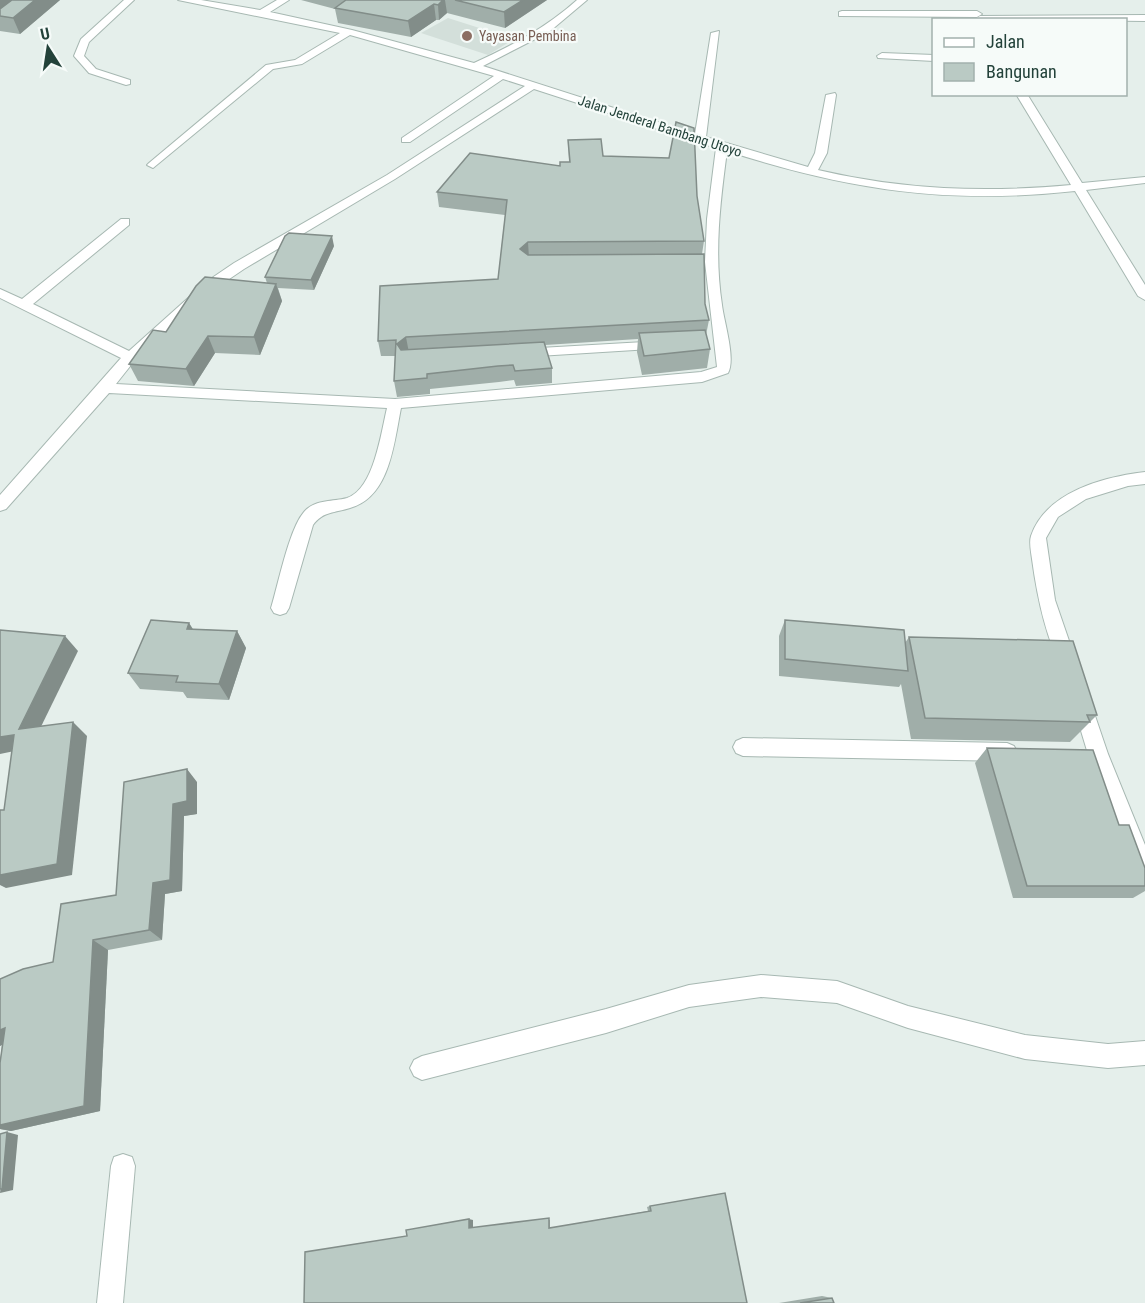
<svg xmlns="http://www.w3.org/2000/svg" width="1145" height="1303" font-family="'Roboto Condensed',sans-serif">
<rect width="100%" height="100%" fill="#e5efeb"/>
<!-- built -->
<polygon fill="#d3dfda" points="448,18 514,39 488,55 421,33"/>
<g fill="none" stroke-linecap="round" stroke-linejoin="round">
<!-- minor casing -->
<g stroke="#a7b8b2" stroke-width="2">
<g id="minor">
<polygon points="124,0 134,0 89,42 84,56 96,69 130,80 130,84 126,85 89,73 74,56 81,39"/>
<path d="M178 0H201L260 10 277 0H289L270 12 352 30 474 63C511 46 546 28 577 0H587L549 32 483 66 695 134 711 33 719 31 706 137 808 167 815 153 826 95 835 93 836 95 827 153 818 170C904 190 983 193 1071 185L1016 94H1027L1082 183 1145 177V183L1086 190 1145 285V300L1138 296 1075 191C948 205 848 190 727 151 720 203 714 253 722 305 724 322 736 359 728 373L702 382 401 408C394 443 390 497 350 508 335 513 323 511 313 525L289 608 286 613 280 615 274 613 271 608C278 585 289 529 304 512 315 499 332 502 347 498 374 489 381 433 387 408L109 393 6 509 0 511V495L121 358 0 298V289L22 299 121 219H129V225L33 304 129 351 206 282 234 263 387 175 525 86 503 79 410 142H402V138L494 76 350 35 302 64 273 69 153 168 147 165 149 163 266 65 295 60 340 33ZM534 89 716 148 707 219 705 262 717 367 701 372 395 399 116 384 135 360 216 288 244 269 395 179Z"/>
<polygon points="842,11 977,11 982,14 977,17 839,16 839,12"/>
<polygon points="1145,15 1145,21 975,19 980,16"/>
<polygon points="882,53 934,55 934,61 878,58 877,56"/>
<polygon points="662,341 669,345 667,348 522,357 515,353 522,349"/>
<path d="M1145 472V484L1128 486 1086 499 1058 517 1046 538 1055 600 1077 664 1074 669 1068 672 1062 669C1045 635 1037 596 1032 559 1031 552 1029 542 1031 536 1046 492 1103 477 1145 472Z"/>
<polygon points="1081,693 1088,695 1090,701 1108,754 1145,845 1145,881 1138,878 1088,754 1072,701 1074,695"/>
<polygon points="743,738 1007,743 1014,746 1017,752 1014,758 1007,761 743,756 736,753 733,747 736,741"/>
<polygon points="761,975 837,981 908,1006 1025,1035 1108,1044 1145,1041 1145,1065 1108,1068 1025,1059 908,1028 837,1003 761,997 689,1007 606,1033 422,1080 414,1076 410,1068 414,1060 422,1056 606,1009 689,985"/>
<polygon points="123,1154 132,1157 135,1166 123,1303 97,1303 111,1166 114,1157"/>
</g>
</g>
<!-- minor -->
<use href="#minor" fill="#fff" fill-rule="evenodd"/>
</g>
<!-- wall -->
<g fill="#a0aea9">
<polygon points="0,0 60,0 20,34 0,31"/>
<polygon points="301,0 547,0 505,28 447,13 439,20 436,20 411,37 338,23 335,9"/>
<polygon points="568,140 697,196 704,241 702,254 705,304 709,320 706,335 710,349 707,368 642,375 637,352 638,339 545,345 552,368 552,383 516,386 514,380 499,382 430,389 430,394 397,397 394,381 395,356 381,356 378,341 498,279 505,215 439,207 437,192 560,166 569,162"/>
<polygon points="334,246 314,290 278,288 282,301 260,355 215,353 194,386 138,381 129,364 267,283 265,277"/>
<polygon points="785,620 905,643 909,637 1097,715 1070,742 911,739 901,684 899,687 779,676 779,636"/>
<polygon points="189,623 193,629 237,631 246,648 229,700 187,698 183,692 140,689 128,673"/>
<polygon points="987,748 1119,825 1145,868 1145,891 1133,898 1013,898 975,763"/>
<polygon points="197,782 197,814 184,816 182,891 165,894 162,940 108,950 100,1111 11,1131 0,1129 0,1063 2,1044 0,1046 0,979 53,962 116,895"/>
<polygon points="650,1206 747,1303 407,1236 473,1220 473,1228 550,1220 550,1228 648,1211 647,1207"/>
<polygon points="822,1296 832,1298 834,1303 779,1303"/>
</g>
<!-- shaded-wall -->
<g fill="#828d89">
<polygon points="0,0 21,0 0,16"/>
<polygon points="35,0 60,0 20,34 13,18"/>
<polygon points="443,0 445,0 447,13 439,20 438,5"/>
<polygon points="523,0 547,0 505,28 504,12"/>
<polygon points="434,4 436,20 411,37 408,21"/>
<polygon points="332,236 334,246 314,290 311,280"/>
<polygon points="528,242 529,258 520,249"/>
<polygon points="276,284 282,301 260,355 254,337"/>
<polygon points="208,336 215,353 194,386 186,369"/>
<polygon points="406,337 409,353 400,360 397,344"/>
<polygon points="189,623 199,640 187,629"/>
<polygon points="237,631 246,648 229,700 219,684"/>
<polygon points="65,636 78,651 33,743 19,729"/>
<polygon points="73,722 87,736 72,875 6,888 0,885 0,875"/>
<polygon points="14,735 29,748 0,754 0,737"/>
<polygon points="187,769 197,782 197,814 184,816 182,891 165,894 162,940 149,930 153,883 173,804"/>
<polygon points="93,940 108,950 100,1111 11,1131 0,1129 0,1125"/>
<polygon points="5,1028 23,1035 0,1046 0,1030"/>
<polygon points="7,1132 18,1135 13,1190 0,1193"/>
<polygon points="469,1219 473,1220 473,1229 469,1228"/>
</g>
<!-- building -->
<g fill="#bacac4" stroke="#828d89" stroke-width="1.5">
<polygon points="12,0 35,0 13,18 0,16 0,9"/>
<polygon points="346,0 443,0 438,5 434,4 408,21 335,8"/>
<polygon points="455,0 523,0 504,12"/>
<polygon points="676,122 694,128 697,196 704,241 528,242 520,249 528,255 704,254 705,304 709,320 406,337 397,344 401,350 544,342 552,368 515,371 513,365 498,366 427,374 427,378 394,381 396,340 378,341 380,286 498,279 507,200 437,192 470,153 560,166 560,162 570,162 568,140 601,139 603,156 669,158"/>
<polygon points="289,233 332,236 311,280 265,277 285,236"/>
<polygon points="205,277 276,284 254,337 208,336 186,369 129,364 153,330 166,332 196,286"/>
<polygon points="705,330 710,349 644,356 639,333"/>
<polygon points="151,620 189,623 187,629 237,631 219,684 176,682 178,676 128,673"/>
<polygon points="785,620 904,630 908,671 785,659"/>
<polygon points="0,630 65,636 19,729 73,722 57,864 0,875 0,810 4,810 14,735 0,737"/>
<polygon points="909,637 1073,641 1097,715 1087,715 1090,722 925,718"/>
<polygon points="987,748 1093,750 1119,825 1129,825 1145,868 1145,886 1027,886"/>
<polygon points="187,769 187,801 173,804 170,880 153,883 149,930 93,940 84,1106 0,1125 0,1063 5,1028 0,1030 0,979 23,969 53,962 61,904 116,895 124,782"/>
<polygon points="7,1132 2,1189 0,1189 0,1134"/>
<polygon points="725,1193 747,1303 304,1303 305,1252 407,1236 406,1230 469,1219 469,1228 549,1218 549,1228 651,1211 650,1206"/>
<polygon points="832,1298 834,1303 800,1303"/>
</g>
<!-- markers -->
<circle fill="#8d6e63" stroke="#f6fbf9" stroke-width="2" cx="467" cy="36" r="6"/>
<g text-anchor="middle" stroke-width="4.5" stroke-linejoin="round" paint-order="stroke">
<!-- far-education labels -->
<g font-size="14" fill="#785e54" stroke="#f6fbf9" text-anchor="start">
<text x="479" y="41">Yayasan Pembina</text>
</g>
<!-- far-street labels -->
<g font-size="14" fill="#23423a" stroke="#f6fbf9">
<text transform="translate(660 126) rotate(18)" y="5">Jalan Jenderal Bambang Utoyo</text>
</g>
</g>
<!-- legend -->
<rect x="932" y="18" width="195" height="78" fill="#f6fbf9" stroke="#a2b1ad" stroke-width="1.5"/>
<rect x="944" y="38" width="30" height="9" fill="#ffffff" stroke="#a2b1ad" stroke-width="1.5"/>
<text x="986" y="48" font-size="18" fill="#23423a">Jalan</text>
<rect x="944" y="63" width="30" height="18" fill="#bacac4" stroke="#a2b1ad" stroke-width="1.5"/>
<text x="986" y="78" font-size="18" fill="#23423a">Bangunan</text>
<!-- north arrow -->
<g transform="translate(48 48) rotate(348)" stroke="#f6fbf9" stroke-width="4.5" paint-order="stroke">
<path d="M0-4.5L10 22L0 15L-10 22Z" fill="#23423a"/>
<text y="-9" font-size="16" font-weight="bold" text-anchor="middle" fill="#23423a">U</text>
</g>
</svg>
